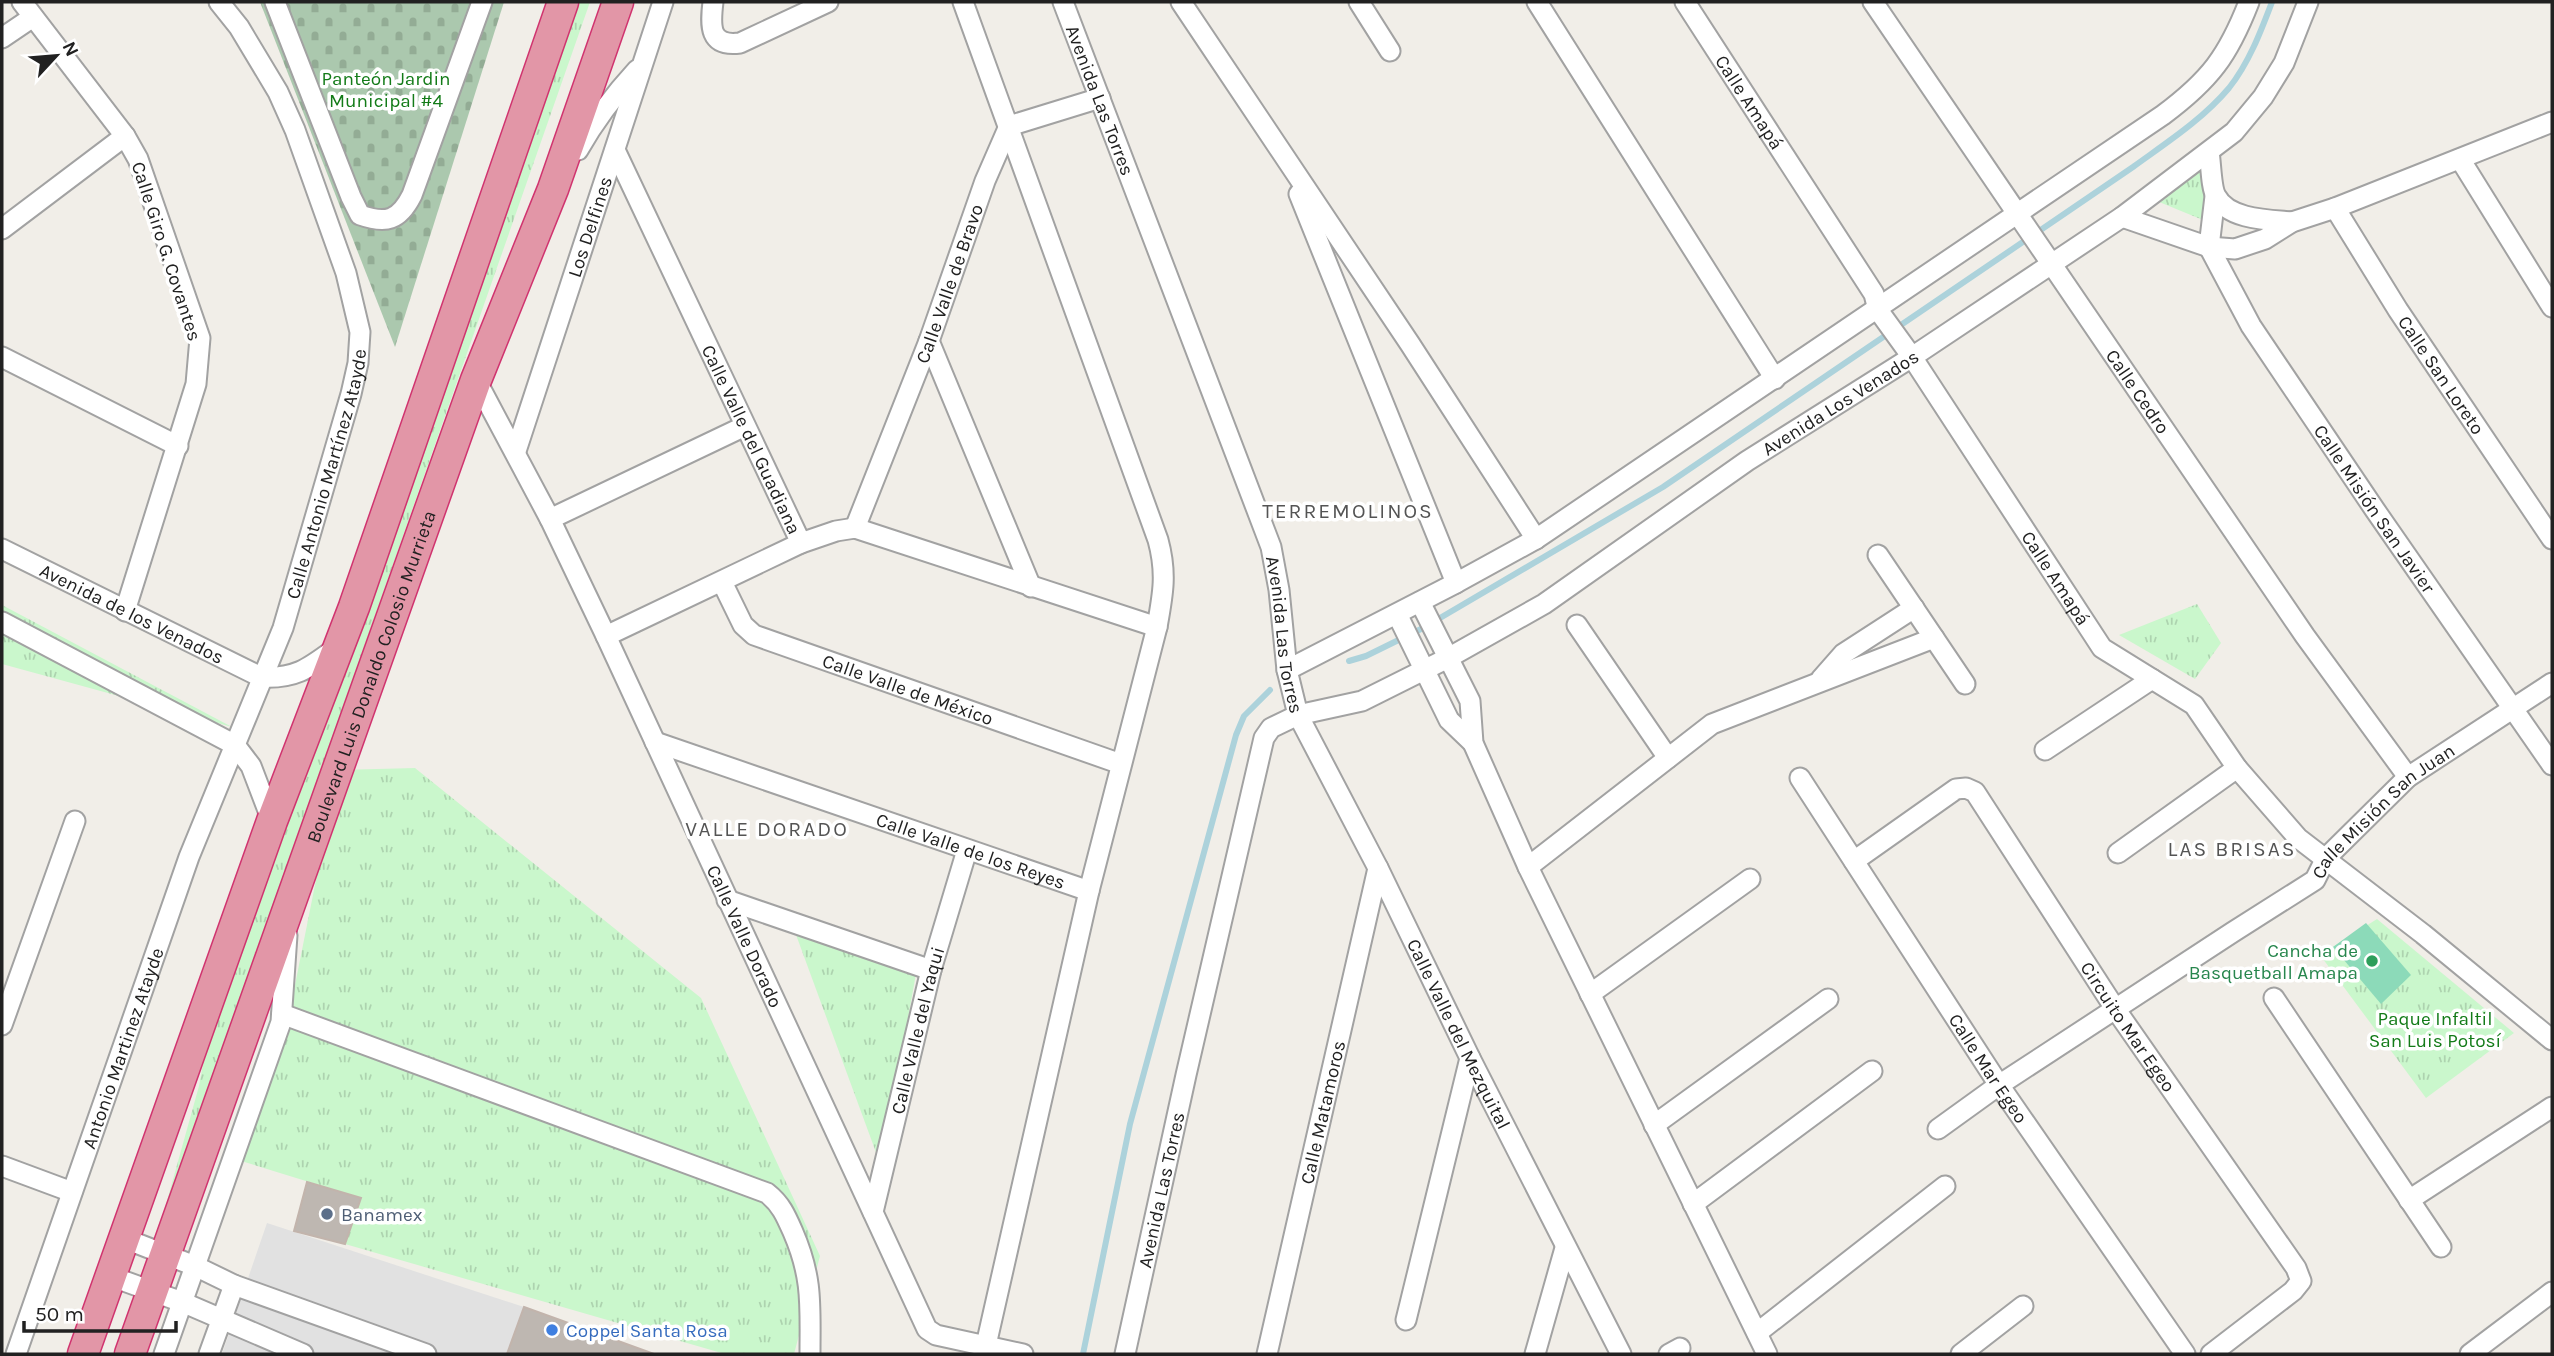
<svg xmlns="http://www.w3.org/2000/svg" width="2554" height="1356" font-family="Karla,sans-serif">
<defs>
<pattern id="cemetery-stones" width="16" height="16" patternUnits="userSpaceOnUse" patternTransform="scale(1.75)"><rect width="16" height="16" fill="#abc8ae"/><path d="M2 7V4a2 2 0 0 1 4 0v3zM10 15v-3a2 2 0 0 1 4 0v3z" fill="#93ac95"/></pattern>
<pattern id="park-tufts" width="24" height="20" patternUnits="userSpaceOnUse" patternTransform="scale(1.75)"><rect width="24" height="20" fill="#caf7cc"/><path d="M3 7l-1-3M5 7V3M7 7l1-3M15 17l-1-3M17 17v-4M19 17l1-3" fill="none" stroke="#add3af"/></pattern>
</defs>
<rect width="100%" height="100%" fill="#f1eee8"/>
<!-- cemetery -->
<polygon fill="url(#cemetery-stones)" points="260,2 504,2 395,347"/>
<!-- park -->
<g fill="url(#park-tufts)">
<polygon points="570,2 590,2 176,1184 163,1227 160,1226 199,1086 212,1015"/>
<polygon points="2200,159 2205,180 2203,220 2147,197"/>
<polygon points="2197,604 2221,643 2195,679 2119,635"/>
<polygon points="2,605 232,727 2,664"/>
<polygon points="415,768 701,998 820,1256 794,1354 725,1354 345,1244 361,1198 238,1160 288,1020 338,770"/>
<polygon points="2377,919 2514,1033 2426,1098 2320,955"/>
<polygon points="795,932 918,963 881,1166"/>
</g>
<!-- pitch -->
<polygon fill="#8cdab9" points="2366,923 2411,975 2381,1004 2333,947"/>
<!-- parking -->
<polygon fill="#e1e1e1" points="267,1223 524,1307 507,1354 222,1354"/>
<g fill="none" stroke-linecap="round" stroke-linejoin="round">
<!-- stream -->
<g stroke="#acd2db" stroke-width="6">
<path d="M1349 661 1366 656 1423 628 1663 487 2133 167C2166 143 2202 120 2229 88 2249 63 2261 31 2272 2"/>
<polyline points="1083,1354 1130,1124 1236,735 1244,716 1270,690"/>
</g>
</g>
<!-- building -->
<g fill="#beb7b1" stroke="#c2b4ac" stroke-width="2">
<polygon points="307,1182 361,1198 345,1244 294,1231"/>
<polygon points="524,1307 654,1354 507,1354"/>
</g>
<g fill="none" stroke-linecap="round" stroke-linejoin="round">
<!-- minor casing -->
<g stroke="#a2a2a2" stroke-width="23">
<g id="minor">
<polyline points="22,2 125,136 138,159 200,338 196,384 125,611"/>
<path d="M275 2 351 197 360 215C386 224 399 221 412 195L482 2"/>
<path d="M713 2C710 26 709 47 740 43L828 2"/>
<path d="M963 2 1158 540C1167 573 1163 594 1157 627L1089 891 984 1354"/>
<path id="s1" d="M1063 2 1271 547 1279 590 1287 670 1298 715 1378 868 1470 1058 1621 1354"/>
<polyline points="1181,2 1410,344 1536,539"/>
<polyline points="1359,2 1390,51"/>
<polyline points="1537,2 1775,379"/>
<path id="s2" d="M1685 2 1874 294 1878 310 1912 357 2102 648 2194 705 2237 768 2298 838 2423 934 2552 1040"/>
<path id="s3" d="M1873 2 2305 636 2408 777"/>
<polyline points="2,38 33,17"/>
<path d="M578 150C595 120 614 95 637 70"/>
<path id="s4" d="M615 150 801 543 836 531 855 528 1157 627"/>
<path d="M2209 152C2211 163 2211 188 2216 196 2228 220 2270 220 2292 222"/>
<polyline points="2460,159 2552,307"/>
<polyline points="1299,194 1456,583"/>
<path id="s5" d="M2335 208 2398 310 2552 539"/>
<polyline points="2122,217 2209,247 2235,249 2265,239 2292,222 2335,208 2552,122"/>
<polyline points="2,229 125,136"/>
<path id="s6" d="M2209 247 2251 326 2375 510 2552 765"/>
<polyline points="2209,247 2215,196"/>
<polyline points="929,341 1031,587"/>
<polyline points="2,357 178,446"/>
<path id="s7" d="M476 380 550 519 606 636 927 1329 936 1335 1023 1354"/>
<path id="s8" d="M516 451 663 2"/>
<polyline points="550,519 745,426"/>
<path id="s9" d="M855 528 929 341 985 181 1009 126 1100 98"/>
<path id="s10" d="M2 549 261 677C296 679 309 668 336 648"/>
<polyline points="1878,555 1965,684"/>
<path id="s11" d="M722 582 743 625 754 635 1121 764"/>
<polyline points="1420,602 1470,701 1473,743 1528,867 1767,1354"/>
<polyline points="1397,614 1449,720 1473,743"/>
<polyline points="2,622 235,745 251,766 272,821"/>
<polyline points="1577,625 1668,758"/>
<polyline points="606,636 801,543"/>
<path d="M1287 670 1456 583 1536 539 2163 115C2210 80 2228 56 2249 2"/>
<polyline points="1821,679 1843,654 1914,608"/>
<path id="s12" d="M655 742 1089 891"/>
<polyline points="2045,750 2152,679"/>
<path id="s13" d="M1800 778 1999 1085 2185 1354"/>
<polyline points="2118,853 2237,768"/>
<path id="s14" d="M1854 861 1956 789 1966 788 1975 792 2116 1010 2296 1268 2301 1281 2293 1291 2211 1354"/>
<polyline points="1528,867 1712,724 1934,638"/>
<polyline points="727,900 931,970"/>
<polyline points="1590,994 1750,879"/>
<polyline points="2274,998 2441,1247"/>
<path d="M282 1014 767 1193C781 1204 786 1216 793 1232 813 1278 810 1306 810 1354"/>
<polyline points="2,1025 75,821"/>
<polyline points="1654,1125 1828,999"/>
<path id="s15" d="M1938 1129 1999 1085 2233 932 2315 880 2326 858 2408 777 2552 683"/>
<polyline points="2,1166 72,1192"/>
<polyline points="2409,1200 2552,1107"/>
<polyline points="1693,1204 1872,1071"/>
<path id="s16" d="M873 1212 931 970 967 850"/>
<polyline points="123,1238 195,1266 234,1285 426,1354"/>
<polyline points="110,1276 182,1302 303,1354"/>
<polyline points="1406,1320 1470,1058"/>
<polyline points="1757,1333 1945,1186"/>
<path id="s17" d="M16 1354 189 857 283 628 351 394 358 363 360 332 346 273 295 130 278 92 239 27 219 2"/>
<polyline points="164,1354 281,1022 287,935"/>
<polyline points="209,1354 234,1285"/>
<path id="s18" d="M1125 1354 1186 1075 1264 738 1271 728 1298 715 1362 701 1448 658 1544 604 1747 461 1912 357 2122 217 2234 132 2263 97 2284 63 2308 2"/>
<path id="s19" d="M1267 1354 1378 868"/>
<polyline points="1535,1354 1565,1248"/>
<polyline points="1669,1354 1680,1348"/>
<polyline points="1961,1354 2023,1306"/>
<polyline points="2470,1354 2552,1292"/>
</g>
</g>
<!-- highway casing -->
<g stroke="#d0346f" stroke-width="33">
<g id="highway">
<polyline points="83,1354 272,821 354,607 563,2"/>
<path id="s20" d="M130 1354 476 380 553 189 618 2"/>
</g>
</g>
<!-- minor -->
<use href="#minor" stroke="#fff" stroke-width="19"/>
<!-- highway -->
<use href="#highway" stroke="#e296a7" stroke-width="30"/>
</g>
<!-- markers -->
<circle fill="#2e9e5b" stroke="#fff" stroke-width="2.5" cx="2372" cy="961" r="7"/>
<circle fill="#5c6f8a" stroke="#fff" stroke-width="2.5" cx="327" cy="1214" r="7"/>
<circle fill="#3f7fe0" stroke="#fff" stroke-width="2.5" cx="552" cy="1330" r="7"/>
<g text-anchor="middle" stroke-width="7" stroke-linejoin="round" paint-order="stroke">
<!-- park labels -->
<g font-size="19" fill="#137b18" stroke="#fff">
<text x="386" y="85">Panteón Jardin<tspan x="386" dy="22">Municipal #4</tspan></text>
<text x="2435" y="1025">Paque Infaltil<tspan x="2435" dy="22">San Luis Potosí</tspan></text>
</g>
<!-- street labels -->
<g font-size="19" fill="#212121" stroke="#fff">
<text dy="7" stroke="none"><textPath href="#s1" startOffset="105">Avenida Las Torres</textPath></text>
<text dy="7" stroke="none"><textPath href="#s2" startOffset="119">Calle Amapá</textPath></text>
<text dy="7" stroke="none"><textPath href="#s8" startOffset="236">Los Delfines</textPath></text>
<text transform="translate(167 251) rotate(72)" y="7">Calle Giro G. Covantes</text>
<text dy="7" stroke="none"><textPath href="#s9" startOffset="262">Calle Valle de Bravo</textPath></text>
<text dy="7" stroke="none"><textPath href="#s5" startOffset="198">Calle San Loreto</textPath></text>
<text dy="7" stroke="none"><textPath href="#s3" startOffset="471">Calle Cedro</textPath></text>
<text dy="7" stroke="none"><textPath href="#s18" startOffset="1304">Avenida Los Venados</textPath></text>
<text dy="7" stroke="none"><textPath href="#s4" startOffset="320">Calle Valle del Guadiana</textPath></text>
<text dy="7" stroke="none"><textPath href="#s17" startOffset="934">Calle Antonio Martínez Atayde</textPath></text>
<text dy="7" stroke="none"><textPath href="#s6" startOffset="310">Calle Misión San Javier</textPath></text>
<text dy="7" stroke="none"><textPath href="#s2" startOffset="686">Calle Amapá</textPath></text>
<text dy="7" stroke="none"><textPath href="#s10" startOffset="145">Avenida de los Venados</textPath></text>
<text dy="7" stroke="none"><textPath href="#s1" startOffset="672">Avenida Las Torres</textPath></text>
<text dy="7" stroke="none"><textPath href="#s20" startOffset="719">Boulevard Luis Donaldo Colosio Murrieta</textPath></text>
<text dy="7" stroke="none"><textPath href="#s11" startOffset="226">Calle Valle de México</textPath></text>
<text dy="7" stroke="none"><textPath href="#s15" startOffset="550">Calle Misión San Juan</textPath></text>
<text dy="7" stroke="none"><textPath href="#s12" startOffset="334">Calle Valle de los Reyes</textPath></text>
<text dy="7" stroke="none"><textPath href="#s7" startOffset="618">Calle Valle Dorado</textPath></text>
<text dy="7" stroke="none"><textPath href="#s14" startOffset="425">Circuito Mar Egeo</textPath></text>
<text dy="7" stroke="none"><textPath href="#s16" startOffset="187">Calle Valle del Yaqui</textPath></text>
<text dy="7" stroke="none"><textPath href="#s1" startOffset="1111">Calle Valle del Mezquital</textPath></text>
<text dy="7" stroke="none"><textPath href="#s17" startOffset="324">Antonio Martinez Atayde</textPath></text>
<text dy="7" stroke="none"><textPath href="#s13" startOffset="346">Calle Mar Egeo</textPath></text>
<text dy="7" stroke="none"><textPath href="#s19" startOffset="248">Calle Matamoros</textPath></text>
<text dy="7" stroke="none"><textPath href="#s18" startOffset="168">Avenida Las Torres</textPath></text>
</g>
<!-- leisure labels -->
<g font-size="19" fill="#27864d" stroke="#fff" text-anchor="end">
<text x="2358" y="957">Cancha de<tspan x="2358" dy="22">Basquetball Amapa</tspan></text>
</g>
<!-- service labels -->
<g font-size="19" fill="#4e5e75" stroke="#fff" text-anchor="start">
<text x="341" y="1221">Banamex</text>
</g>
<!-- shop labels -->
<g font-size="19" fill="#366cbe" stroke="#fff" text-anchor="start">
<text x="566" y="1337">Coppel Santa Rosa</text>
</g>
<!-- neighbourhood labels -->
<g font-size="21" letter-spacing="2" fill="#545454" stroke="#fff">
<text x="1348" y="518">TERREMOLINOS</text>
<text x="767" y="836">VALLE DORADO</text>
<text x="2232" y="856">LAS BRISAS</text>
</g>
</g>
<!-- border -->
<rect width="2554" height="1356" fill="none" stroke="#212121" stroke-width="7"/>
<!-- north arrow -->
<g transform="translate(56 56) rotate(64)" stroke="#ffffff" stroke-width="5" paint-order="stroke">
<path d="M0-5L12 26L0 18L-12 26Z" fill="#212121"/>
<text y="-10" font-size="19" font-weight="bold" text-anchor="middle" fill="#212121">N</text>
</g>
<!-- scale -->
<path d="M24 1321v10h152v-10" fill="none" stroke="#212121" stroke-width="3.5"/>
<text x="35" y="1321" font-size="21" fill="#212121" stroke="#ffffff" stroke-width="5" paint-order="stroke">50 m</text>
</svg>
